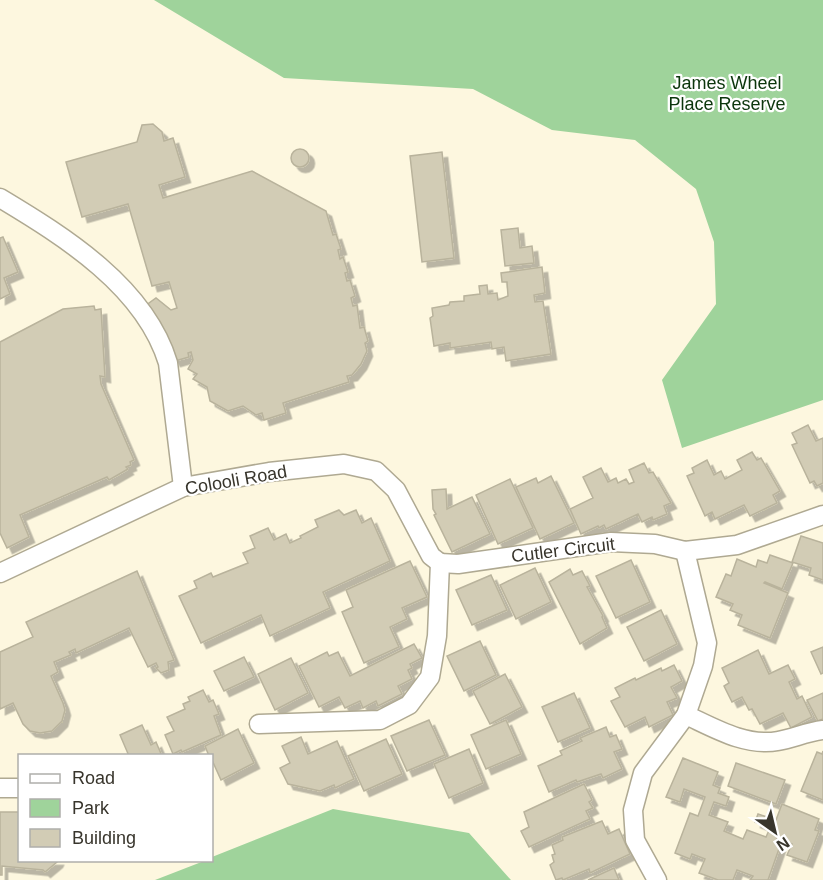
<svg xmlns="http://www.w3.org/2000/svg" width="823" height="880" font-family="Helvetica,sans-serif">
<defs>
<filter id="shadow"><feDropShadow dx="5.5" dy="5.5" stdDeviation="0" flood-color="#0004"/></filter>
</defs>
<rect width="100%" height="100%" fill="#fdf7df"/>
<!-- green -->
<g fill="#9fd39b">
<polygon points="154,0 823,0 823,400 682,448 662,380 716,304 714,242 696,189 635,140 552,130 473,89 284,78"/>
<polygon points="333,809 469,833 511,880 155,880 204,861 212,860 212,857"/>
</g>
<!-- building -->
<g fill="#d2ccb5" stroke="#b9b39c" stroke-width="1.5" filter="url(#shadow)">
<polygon points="153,124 162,132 164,141 173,138 185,177 159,185 163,198 252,171 326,211 333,235 336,234 341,249 338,250 340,259 343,257 348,272 345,273 347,281 350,280 355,296 351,298 353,306 357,305 360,328 364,327 368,341 365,343 367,351 361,364 352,375 347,376 349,382 283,403 286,413 264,420 262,413 256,415 243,406 228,411 210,401 207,387 193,379 197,374 188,369 193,360 191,352 188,353 189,357 175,361 145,306 156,298 171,310 177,308 169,282 152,286 128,204 82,217 66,162 137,142 142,125"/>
<circle cx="300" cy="158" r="9"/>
<polygon points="442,152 454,258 422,262 410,156"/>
<polygon points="518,228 520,248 532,246 534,263 505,266 501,230"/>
<polygon points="3,237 18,272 4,278 10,294 0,299 0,238"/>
<polygon points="542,267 545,293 534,295 535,302 543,301 551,354 506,361 504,347 492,349 491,342 450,348 450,343 434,346 430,318 433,316 432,308 449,305 450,302 464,301 464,296 480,294 479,286 487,285 488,294 497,293 498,300 508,296 507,282 502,282 501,273"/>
<polygon points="94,306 95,310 101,309 105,377 100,376 101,384 134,460 130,462 131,465 126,467 128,469 109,480 107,477 20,515 29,537 7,548 0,533 0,342 63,309"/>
<polygon points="808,425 816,441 823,438 823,483 817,486 814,481 810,483 792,445 797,443 792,433"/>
<polygon points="752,452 757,460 761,458 780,491 773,495 777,503 750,516 744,505 715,519 712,512 705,516 687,476 694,473 692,468 707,460 714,475 721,471 725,479 742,470 737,460"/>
<polygon points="644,463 649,473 653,472 671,503 664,506 667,514 653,520 652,517 642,522 638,514 606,529 604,525 599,528 598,526 581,534 570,509 593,498 583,477 601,468 608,482 616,478 618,483 626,479 629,484 634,482 629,470"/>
<polygon points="551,476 574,523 540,539 516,487 536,478 538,483"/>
<polygon points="510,479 533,528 498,544 476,495"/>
<polygon points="446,489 447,509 472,497 490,534 452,552 434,515 436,514 433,509 432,490"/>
<polygon points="339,510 344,515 356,510 362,523 371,518 390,561 323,592 330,608 270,636 261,615 201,643 179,596 197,588 194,581 211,573 213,577 248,563 243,553 255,548 250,536 268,528 274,540 286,534 290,543 301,538 300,536 318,527 315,520"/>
<polygon points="801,536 823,543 823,580 809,575 811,568 792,562"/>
<polygon points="770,555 793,563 782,589 765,582 764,583 788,593 770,638 738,625 742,615 730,610 733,604 716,597 726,574 731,576 737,559 756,567 758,560 767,563"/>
<polygon points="631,560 650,602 616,618 596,576"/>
<polygon points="410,561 427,597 402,608 407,619 390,627 399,647 364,663 342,612 353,607 346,590"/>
<polygon points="535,568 551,602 516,619 500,585"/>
<polygon points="570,569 573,575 582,571 590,586 587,587 603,616 602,617 607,628 580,644 549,582"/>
<polygon points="137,571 174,660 168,662 169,670 161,673 156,668 158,667 156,663 148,667 129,628 76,653 75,649 69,652 71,655 54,662 58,672 51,676 63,703 65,710 62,721 52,731 40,733 30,731 23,724 13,703 0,709 0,652 33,637 26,622"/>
<polygon points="491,575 507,610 472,625 456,590"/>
<polygon points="661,610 677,644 644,661 627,627"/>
<polygon points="480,641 496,675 464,691 447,656"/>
<polygon points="414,644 422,658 410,664 412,668 408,670 412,679 398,686 402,694 378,706 376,701 363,708 360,701 345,708 339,697 319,707 299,666 327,652 329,656 338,652 350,676"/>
<polygon points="823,647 823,673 821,674 811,652"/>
<polygon points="758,650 769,674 788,665 795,679 789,682 797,699 802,696 812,717 791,728 783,713 760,724 752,709 749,710 742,697 732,702 724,686 729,683 722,668"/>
<polygon points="244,657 254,677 224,691 214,671"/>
<polygon points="291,658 308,693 275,710 258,674"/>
<polygon points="674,665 682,681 671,687 677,698 667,702 673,715 649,727 645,717 625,727 611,701 620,697 615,688 635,678 636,680 661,668 662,671"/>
<polygon points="505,674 522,707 490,724 473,691"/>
<polygon points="203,690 209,702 213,700 219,714 214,716 221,735 182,752 181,750 173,754 165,735 174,731 167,717 185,709 183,704 190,701 188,697"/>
<polygon points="574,693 590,728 558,742 542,707"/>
<polygon points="823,693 823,719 818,721 807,700"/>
<polygon points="429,720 445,755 407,771 391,736"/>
<polygon points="506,720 521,754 486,769 471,735"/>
<polygon points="142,725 151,745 156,742 162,756 129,756 120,735"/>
<polygon points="606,727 610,737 616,735 622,749 614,752 622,769 603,778 601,774 577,782 576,780 549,792 538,766 562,755 560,751 582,741 580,738"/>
<polygon points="238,729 254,763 221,780 212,760 212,756 209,756 205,746"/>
<polygon points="301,737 308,754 337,741 354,779 335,788 334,785 320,791 288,784 280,768 290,763 282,746"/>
<polygon points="386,739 402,774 364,791 348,756"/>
<polygon points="469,749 483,783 449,798 434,764"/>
<polygon points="823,751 823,800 801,791 817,752 822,754"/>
<polygon points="683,758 718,772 713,785 720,788 718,793 729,797 726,806 714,802 709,815 728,822 724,831 743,839 747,830 766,837 770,828 755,822 758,814 776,820 782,804 819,819 815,830 819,831 807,862 787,855 792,844 777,838 775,843 780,846 768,880 750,880 753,876 737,870 733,880 718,880 699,873 705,859 692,854 690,859 675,853 690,813 698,816 705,797 684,789 680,802 666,797"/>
<polygon points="736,763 785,780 776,804 728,786"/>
<polygon points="584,784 592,800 589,802 593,808 586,811 590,819 529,847 521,831 529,827 524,812"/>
<polygon points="20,809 20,860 58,860 57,862 45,872 43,870 2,866 2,875 0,875 0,812 19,812"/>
<polygon points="602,821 608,834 619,829 630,854 590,873 589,869 563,880 562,878 556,880 550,865 554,862 552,855 555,854 552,845 563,840 562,837"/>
<polygon points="614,868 619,880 588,880"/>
</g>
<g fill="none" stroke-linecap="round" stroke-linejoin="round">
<!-- street casing -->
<g stroke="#afa992" stroke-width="21">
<g id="street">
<path d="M0 198C65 237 145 287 168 363L183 487"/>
<polyline points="440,563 458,564 611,542 655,544 685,551 737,545 823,515"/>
<polyline points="0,573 183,487 269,472 344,464 376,471 396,490 431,556 440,563"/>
<path d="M686 715C714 728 746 747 778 741 793 738 808 732 823 730"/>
<polyline points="259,724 380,720 409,705 430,677 437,636 440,563"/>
<polyline points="0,788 20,788"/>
<polyline points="657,880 635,840 633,810 643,773 686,715 703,666 707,643 685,551"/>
</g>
</g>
<!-- street -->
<use href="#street" stroke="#fff" stroke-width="18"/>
</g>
<g text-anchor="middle" stroke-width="4.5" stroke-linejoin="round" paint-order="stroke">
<!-- park labels -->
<g font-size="18" fill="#0c360c" stroke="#fff">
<text x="727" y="89">James Wheel<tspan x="727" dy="21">Place Reserve</tspan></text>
</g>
<!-- street labels -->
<g font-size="18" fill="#38352c" stroke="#fff">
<text transform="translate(236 480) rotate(-10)" y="6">Colooli Road</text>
<text transform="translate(563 550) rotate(-7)" y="6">Cutler Circuit</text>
</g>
</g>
<!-- legend -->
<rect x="18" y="754" width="195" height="108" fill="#ffffff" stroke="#afaeab" stroke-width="1.5"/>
<rect x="30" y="774" width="30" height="9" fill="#ffffff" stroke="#afaeab" stroke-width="1.5"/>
<text x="72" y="784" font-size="18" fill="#38352c">Road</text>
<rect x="30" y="799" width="30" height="18" fill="#9fd39b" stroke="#afaeab" stroke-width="1.5"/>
<text x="72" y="814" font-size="18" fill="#38352c">Park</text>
<rect x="30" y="829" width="30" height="18" fill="#d2ccb5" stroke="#afaeab" stroke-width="1.5"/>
<text x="72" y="844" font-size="18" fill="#38352c">Building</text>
<!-- north arrow -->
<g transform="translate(775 832) rotate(146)" stroke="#ffffff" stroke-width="4.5" paint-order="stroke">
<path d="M0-4.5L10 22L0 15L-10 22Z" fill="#38352c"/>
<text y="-9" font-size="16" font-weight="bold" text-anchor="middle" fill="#38352c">N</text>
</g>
</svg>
